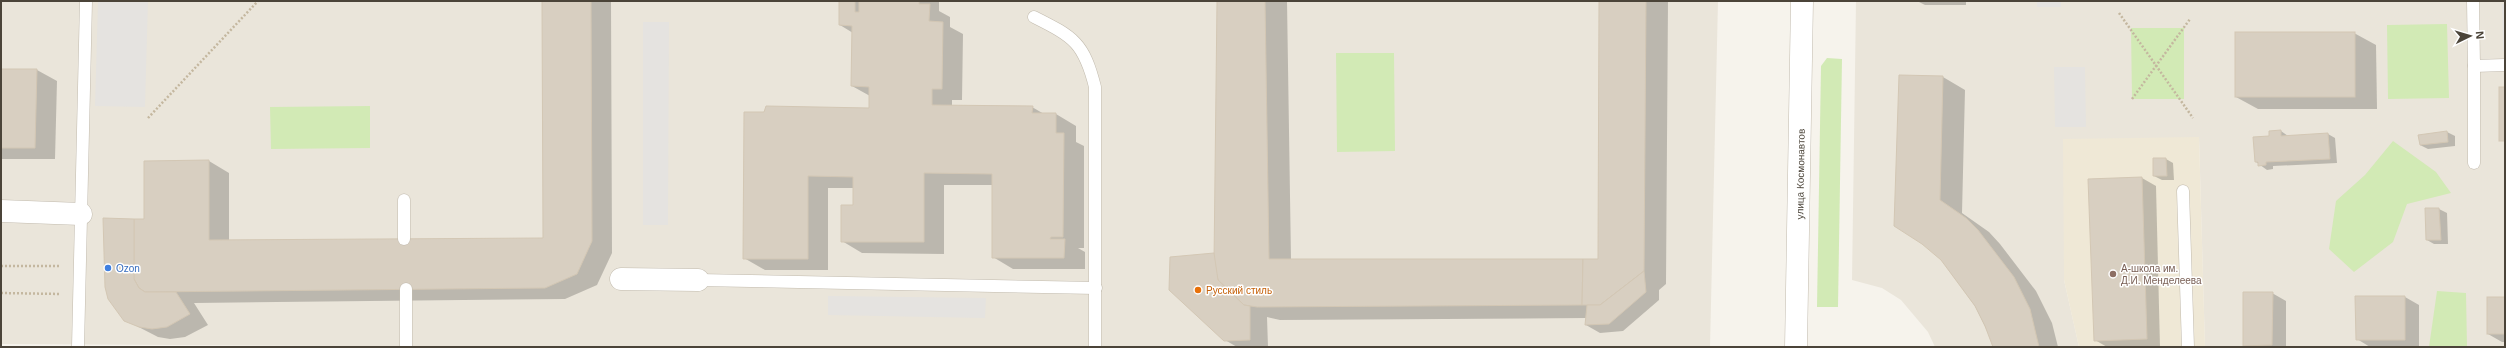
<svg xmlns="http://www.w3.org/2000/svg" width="2506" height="348" font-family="Arial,sans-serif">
<rect width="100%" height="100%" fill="#f6f3ec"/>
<!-- residential -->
<g fill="#eae5da">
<polygon points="1,1 1718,1 1710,347 522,347 1,344"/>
<polygon points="1856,1 2505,1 2505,347 2205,347 2199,137 2064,280 2079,347 1935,347 1928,332 1901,300 1882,288 1852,280"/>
</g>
<!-- education -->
<polygon fill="#efe8d6" points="2199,137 2205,347 2079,347 2064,280 2063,139"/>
<!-- green -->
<g fill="#d2eab5">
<polygon points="2447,24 2449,98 2388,99 2387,25"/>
<polygon points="2131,28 2184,28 2184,99 2132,99"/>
<polygon points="1336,53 1394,53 1395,151 1337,152"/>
<polygon points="1827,58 1842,59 1838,307 1817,307 1821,66"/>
<polygon points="370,106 370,148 271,149 270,107"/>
<polygon points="2393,141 2436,172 2451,193 2407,204 2393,242 2354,272 2329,249 2336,201 2365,175"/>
<polygon points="2437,291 2466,293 2467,347 2429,347"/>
</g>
<!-- parking -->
<g fill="#e5e3e0">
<polygon points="98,1 148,1 145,107 95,106"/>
<rect x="2037" y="1" width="24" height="6"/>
<polygon points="2502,4 2505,4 2505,51 2503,51"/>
<polygon points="643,22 669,22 668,225 643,225"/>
<polygon points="2054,67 2085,67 2086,127 2055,127"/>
<polygon points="828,296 986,298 985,318 828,315"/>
</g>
<!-- shadow -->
<g fill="#0003">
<polygon points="543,1 611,1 612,253 597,285 565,299 194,303 208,325 185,337 170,339 158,337 125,320 145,220 209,161 229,173 229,241 544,239"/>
<polygon points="840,1 939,1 939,11 950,17 950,27 963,34 962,100 952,100 952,106 1032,107 1044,114 1056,114 1076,126 1076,142 1084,146 1084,248 1078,248 1085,252 1085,269 1013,269 993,257 993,185 944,185 944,254 862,253 842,241 854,206 854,188 828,188 828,270 765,270 744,258 745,113 870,109 870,96 852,86 853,33 840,25"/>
<polygon points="1218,1 1287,1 1291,260 1599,260 1600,1 1668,1 1666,284 1659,290 1659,300 1623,331 1600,333 1586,325 1587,318 1280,320 1267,317 1268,347 1237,347 1225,340 1215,255"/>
<polygon points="1917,1 1966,1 1966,5 1925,5"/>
<polygon points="2354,33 2376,45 2377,109 2258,109 2236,97"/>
<polygon points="1,70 37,70 57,81 55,159 1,159"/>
<polygon points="1900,76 1943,77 1965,90 1962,213 1989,232 2000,244 2036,291 2052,323 2058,347 1995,347 1975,306 1941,259"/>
<polygon points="2281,131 2288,136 2328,134 2335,138 2337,163 2273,166 2273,169 2267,170 2256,162 2270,137 2270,132"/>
<polygon points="2447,132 2455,136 2455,146 2428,149 2420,145"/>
<polygon points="2166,159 2173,163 2174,180 2162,180 2154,176"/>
<polygon points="2142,178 2156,186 2160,347 2107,347 2095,340"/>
<polygon points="2426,209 2439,209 2447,213 2448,244 2434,244 2427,240"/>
<polygon points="2272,293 2286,301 2286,347 2248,347 2244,345"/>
<polygon points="2405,297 2419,305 2419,347 2370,347 2357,339"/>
<polygon points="2505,298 2505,342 2502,342 2488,334"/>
</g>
<!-- building -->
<g fill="#d8cfc1" stroke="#d3c7b4">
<polygon points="542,1 591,1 592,241 577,274 545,288 145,292 139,288 134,279 134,219 144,219 144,161 209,160 209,240 543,238"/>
<polygon points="839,1 855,1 855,12 859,12 859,1 919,1 919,4 930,4 929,21 943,22 942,89 932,89 932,105 1033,106 1032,113 1056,113 1056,133 1064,133 1063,237 1051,237 1050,239 1065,239 1064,258 992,258 992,174 924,173 924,242 841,242 841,205 853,205 853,177 808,176 808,259 743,259 744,112 764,112 766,106 869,108 869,87 851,86 852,26 839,25"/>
<polygon points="1217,1 1265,1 1269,259 1583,259 1582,305 1257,307 1244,305 1218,280 1214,263"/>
<polygon points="1599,1 1646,1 1644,271 1600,305 1582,305 1583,259 1598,259"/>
<rect x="2235" y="32" width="120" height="65"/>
<polygon points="1,69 37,69 35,148 1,148"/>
<polygon points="1899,75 1943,76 1940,200 1966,218 1978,230 2014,277 2030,309 2039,347 1993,347 1985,326 1975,306 1941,260 1922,244 1894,226"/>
<rect x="2499" y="87" width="6" height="54"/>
<polygon points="2281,130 2281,136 2328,133 2330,159 2266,162 2266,165 2258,166 2258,162 2255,162 2253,137 2269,136 2269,131"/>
<polygon points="2447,131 2448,142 2420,145 2418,135"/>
<polygon points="2153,158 2166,158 2167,176 2153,176"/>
<polygon points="2142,177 2147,339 2094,341 2088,179"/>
<polygon points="2425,208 2439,208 2441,240 2426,240"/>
<polygon points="103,218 134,219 134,279 139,288 145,292 176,292 190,314 167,327 152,329 139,327 124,321 108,299 105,287"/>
<polygon points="1214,253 1218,280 1244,305 1250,306 1250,340 1224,341 1169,290 1170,257"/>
<polygon points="1644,271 1646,292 1609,324 1585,325 1587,305 1600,305"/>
<polygon points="2243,292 2273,292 2272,345 2243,346"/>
<polygon points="2355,296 2405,296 2405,340 2356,340"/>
<rect x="2487" y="297" width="18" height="37"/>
</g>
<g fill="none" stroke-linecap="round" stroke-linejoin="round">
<!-- lane casing -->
<g stroke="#c2bbae" stroke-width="13">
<g id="lane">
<polyline points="2473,1 2474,66 2505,65"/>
<path d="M1034 17C1074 37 1084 43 1095 87V347"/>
<polyline points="2474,66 2474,163"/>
<polyline points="2183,191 2188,347"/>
<polyline points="404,200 404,239"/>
<polyline points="698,280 1096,288"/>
<polyline points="406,289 406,347"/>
<polyline points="78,347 86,1"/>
</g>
</g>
<!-- street casing -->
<g stroke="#c2bbae" stroke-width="23">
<g id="street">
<polyline points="1,211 81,214"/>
<polyline points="621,279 698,280"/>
<polyline points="1796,347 1802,1"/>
</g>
</g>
<!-- path -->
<g stroke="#c4b79f" stroke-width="2.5" stroke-dasharray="2 2" stroke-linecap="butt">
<polyline points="2119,13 2193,118"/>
<polyline points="2132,99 2190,19"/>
<polyline points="148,118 258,1"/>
<polyline points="1,266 60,266"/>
<polyline points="1,293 61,294"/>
</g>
<!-- lane -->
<use href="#lane" stroke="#fff" stroke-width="12"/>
<!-- street -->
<use href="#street" stroke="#fff" stroke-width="22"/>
</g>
<!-- markers -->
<circle fill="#3f7fe0" stroke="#fff" stroke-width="1.5" cx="108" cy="268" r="4"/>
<circle fill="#8d6e63" stroke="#fff" stroke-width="1.5" cx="2113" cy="274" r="4"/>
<circle fill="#e8710a" stroke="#fff" stroke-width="1.5" cx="1198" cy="290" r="4"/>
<g text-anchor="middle" stroke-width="3" stroke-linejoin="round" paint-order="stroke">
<!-- street labels -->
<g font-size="10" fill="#4b4439" stroke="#fff">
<text transform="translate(1800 174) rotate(-89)" y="4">улица Космонавтов</text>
</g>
<!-- shop labels -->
<g font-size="10" fill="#366cbe" stroke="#fff" text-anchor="start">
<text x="116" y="272">Ozon</text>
</g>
<!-- education labels -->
<g font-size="10" fill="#785e54" stroke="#fff" text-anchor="start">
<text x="2121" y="272">А-школа им.<tspan x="2121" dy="12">Д.И. Менделеева</tspan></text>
</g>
<!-- food labels -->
<g font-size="10" fill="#c56008" stroke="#fff" text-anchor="start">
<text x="1206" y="294">Русский стиль</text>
</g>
</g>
<!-- border -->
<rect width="2506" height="348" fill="none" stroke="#4b4439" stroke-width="4"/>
<!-- north arrow -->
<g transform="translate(2470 36) rotate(85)" stroke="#ffffff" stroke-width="3" paint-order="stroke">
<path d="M0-3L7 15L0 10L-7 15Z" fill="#4b4439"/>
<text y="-6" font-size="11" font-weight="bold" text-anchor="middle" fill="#4b4439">N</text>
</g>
</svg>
